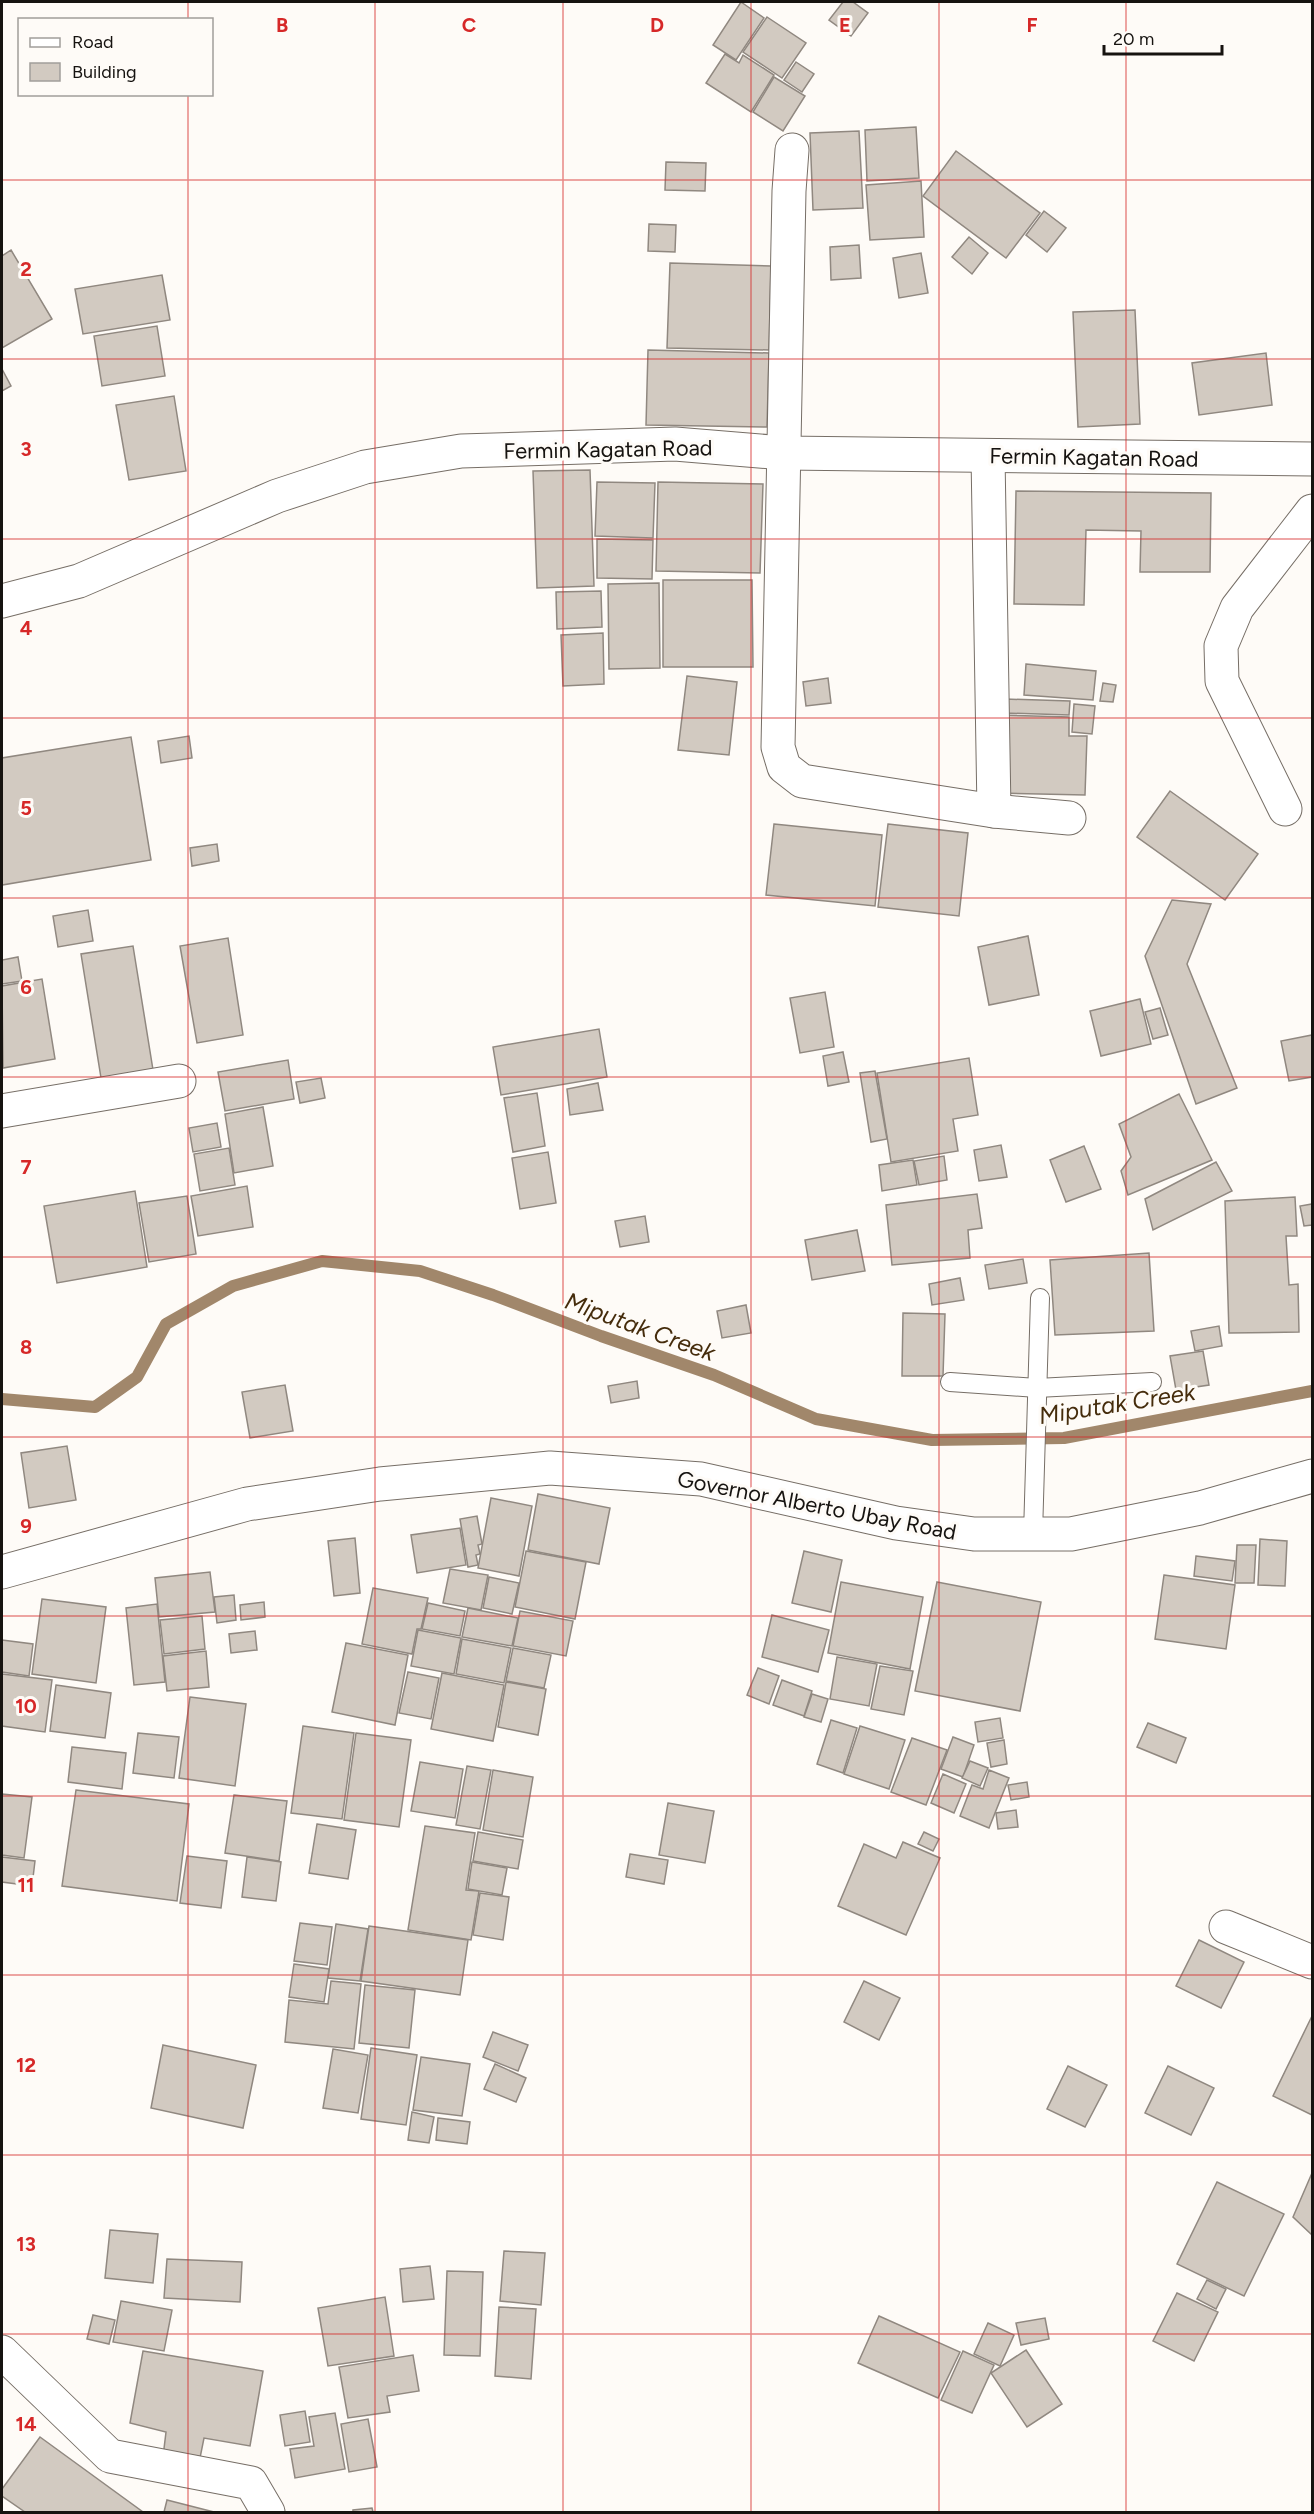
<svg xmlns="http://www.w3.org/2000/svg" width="1314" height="2514" font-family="Figtree,sans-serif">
<rect width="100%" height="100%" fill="#fefbf7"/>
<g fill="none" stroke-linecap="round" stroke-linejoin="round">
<!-- stream -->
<polyline stroke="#a1876b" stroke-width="12" points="2,1399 95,1407 137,1377 166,1324 233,1286 322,1261 420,1271 493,1295 601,1336 714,1375 816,1419 932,1440 1064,1438 1312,1391"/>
</g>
<!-- building -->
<g fill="#d2cac1" stroke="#908880" stroke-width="1.5">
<polygon points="741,2 764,18 736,60 713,45"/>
<polygon points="843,2 853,2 868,13 851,36 829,20"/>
<polygon points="767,17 806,43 782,78 743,52"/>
<polygon points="725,54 739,63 743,55 774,75 751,112 706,83"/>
<polygon points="796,62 814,74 802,92 784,80"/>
<polygon points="774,77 805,96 783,131 753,112"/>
<polygon points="916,127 919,178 867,181 865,130"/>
<polygon points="859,131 863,208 813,210 810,133"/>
<polygon points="956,151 1040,213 1006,258 923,196"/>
<polygon points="666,162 706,163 705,191 665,190"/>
<polygon points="921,181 924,237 870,240 866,185"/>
<polygon points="1044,211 1066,228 1047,252 1026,235"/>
<polygon points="649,224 676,225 675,252 648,251"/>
<polygon points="969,237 988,253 972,274 952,257"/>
<polygon points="859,245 861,278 831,280 830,247"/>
<polygon points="11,250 52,319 2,348 2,256"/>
<polygon points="921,253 928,293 899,298 893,258"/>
<polygon points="670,263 771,266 769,350 667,348"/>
<polygon points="162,275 170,320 83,334 75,289"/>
<polygon points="1135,310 1140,424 1078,427 1073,312"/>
<polygon points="157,326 165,376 102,386 94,336"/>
<polygon points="648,350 769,353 767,427 646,425"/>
<polygon points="1266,353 1272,405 1199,415 1192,363"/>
<polygon points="2,369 11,386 2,391"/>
<polygon points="174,396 186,471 129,480 116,405"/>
<polygon points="590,470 594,586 537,588 533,471"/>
<polygon points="597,482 655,483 653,538 595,536"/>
<polygon points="658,482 763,484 760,573 656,571"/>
<polygon points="1016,491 1211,493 1210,572 1140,572 1141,531 1086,530 1084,605 1014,604"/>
<polygon points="597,539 653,540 652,579 597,578"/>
<polygon points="663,580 752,580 753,667 663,667"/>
<polygon points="659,583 660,668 609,669 608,584"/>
<polygon points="601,591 602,627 557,629 556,592"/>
<polygon points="603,633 604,684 563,686 561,635"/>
<polygon points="1026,664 1096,671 1093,700 1024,695"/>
<polygon points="687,676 737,682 729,755 678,750"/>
<polygon points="828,678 831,703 806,706 803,682"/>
<polygon points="1103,683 1116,685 1113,702 1100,701"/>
<polygon points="1005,699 1070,701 1069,715 1004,713"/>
<polygon points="1074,704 1095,706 1092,734 1072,732"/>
<polygon points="1001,715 1069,717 1069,736 1087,736 1085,795 998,793"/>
<polygon points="189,736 192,758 161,763 158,741"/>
<polygon points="131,737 151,860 2,885 2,758"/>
<polygon points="1170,791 1258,854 1225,900 1137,837"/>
<polygon points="774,824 882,835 875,906 766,895"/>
<polygon points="888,824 968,833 959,916 878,907"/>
<polygon points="217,844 219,861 192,866 190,848"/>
<polygon points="1172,900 1211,904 1187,964 1237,1088 1196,1104 1145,956"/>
<polygon points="88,910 93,941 58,947 53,916"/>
<polygon points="1028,936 1039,995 989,1005 978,947"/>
<polygon points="228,938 243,1035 197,1043 180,946"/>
<polygon points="133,946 154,1076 102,1084 81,954"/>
<polygon points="18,957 22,981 2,984 2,960"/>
<polygon points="42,979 55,1059 3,1068 2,986"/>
<polygon points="825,992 834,1047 800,1053 790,998"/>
<polygon points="1140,999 1151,1044 1101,1056 1090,1011"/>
<polygon points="1160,1008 1168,1035 1153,1039 1145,1012"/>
<polygon points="599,1029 607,1077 501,1095 493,1047"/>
<polygon points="1312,1035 1312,1077 1289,1081 1281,1041"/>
<polygon points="843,1052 849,1082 828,1086 823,1056"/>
<polygon points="969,1058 978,1115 953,1119 958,1151 891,1162 877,1073"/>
<polygon points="288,1060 294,1099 225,1111 218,1072"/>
<polygon points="875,1071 887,1139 871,1142 860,1073"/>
<polygon points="321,1078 325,1098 300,1103 296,1082"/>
<polygon points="598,1083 603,1110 570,1115 567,1089"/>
<polygon points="537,1093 545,1146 513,1152 504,1098"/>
<polygon points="1179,1094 1212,1160 1128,1195 1121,1171 1131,1157 1119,1124"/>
<polygon points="263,1107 273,1166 234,1173 225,1114"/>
<polygon points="217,1123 221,1147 193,1152 189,1128"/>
<polygon points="1001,1145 1007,1177 979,1181 974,1150"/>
<polygon points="1084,1146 1101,1189 1066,1202 1050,1160"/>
<polygon points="229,1148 235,1185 200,1191 194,1154"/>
<polygon points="548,1152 556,1203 520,1209 512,1158"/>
<polygon points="944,1156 947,1180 919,1185 914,1161"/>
<polygon points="913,1160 917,1185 882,1191 879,1165"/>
<polygon points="1216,1162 1232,1191 1153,1230 1145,1199"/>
<polygon points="247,1186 253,1227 198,1236 191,1196"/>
<polygon points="135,1191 147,1267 57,1283 44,1206"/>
<polygon points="977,1194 982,1228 968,1230 970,1258 892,1265 886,1205"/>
<polygon points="187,1196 196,1254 149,1262 139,1203"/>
<polygon points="1295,1197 1297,1236 1286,1236 1289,1285 1298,1284 1299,1332 1229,1333 1225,1201"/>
<polygon points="1312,1204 1312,1225 1304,1226 1300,1206"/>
<polygon points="645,1216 649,1242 620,1247 615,1221"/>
<polygon points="857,1230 865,1271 812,1280 805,1240"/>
<polygon points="1149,1253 1154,1331 1055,1335 1050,1260"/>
<polygon points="1023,1259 1027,1283 989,1289 985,1265"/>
<polygon points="960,1278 964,1300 932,1305 929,1284"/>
<polygon points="746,1305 751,1333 722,1338 717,1311"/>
<polygon points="903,1313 945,1314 943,1376 902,1376"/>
<polygon points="1219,1326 1222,1346 1195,1351 1191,1331"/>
<polygon points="1203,1351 1209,1385 1176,1390 1170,1356"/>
<polygon points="637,1381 639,1398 611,1403 608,1386"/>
<polygon points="285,1385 293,1431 250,1438 242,1392"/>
<polygon points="67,1446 76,1500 29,1508 21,1453"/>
<polygon points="538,1494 610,1508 599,1564 528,1550"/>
<polygon points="491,1498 532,1506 519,1576 478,1568"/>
<polygon points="477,1516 482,1544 478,1545 480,1554 476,1555 478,1565 468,1567 460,1519"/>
<polygon points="460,1528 466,1565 417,1573 411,1535"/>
<polygon points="355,1538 360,1593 334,1596 328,1541"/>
<polygon points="1260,1539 1287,1541 1285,1586 1258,1585"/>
<polygon points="1237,1545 1256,1545 1254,1583 1235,1583"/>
<polygon points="526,1551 586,1562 575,1619 515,1607"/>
<polygon points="804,1551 842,1560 831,1612 792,1603"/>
<polygon points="1196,1556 1235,1561 1232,1581 1194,1576"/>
<polygon points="450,1569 488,1575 481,1610 443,1603"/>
<polygon points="210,1572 215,1612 159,1617 155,1578"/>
<polygon points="1164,1575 1235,1585 1226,1649 1155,1639"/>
<polygon points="489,1577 519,1583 512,1614 483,1608"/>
<polygon points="841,1582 923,1597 910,1669 828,1653"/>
<polygon points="937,1582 1041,1602 1020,1711 915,1691"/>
<polygon points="373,1588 428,1598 421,1629 417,1629 412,1654 362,1644"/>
<polygon points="234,1595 236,1620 217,1623 214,1597"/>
<polygon points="42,1599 106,1607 96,1683 32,1674"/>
<polygon points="264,1602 265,1617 241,1620 240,1605"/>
<polygon points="428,1603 465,1611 460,1636 422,1629"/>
<polygon points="157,1604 165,1682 134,1685 126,1608"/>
<polygon points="468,1608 518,1618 512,1646 462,1637"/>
<polygon points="520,1611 573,1621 566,1656 513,1646"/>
<polygon points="772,1615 829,1630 818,1672 762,1657"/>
<polygon points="202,1616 205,1649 164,1654 160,1620"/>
<polygon points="418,1630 461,1638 454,1674 411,1666"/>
<polygon points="255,1631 257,1650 231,1653 229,1634"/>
<polygon points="462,1639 511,1648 504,1683 456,1674"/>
<polygon points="2,1640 33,1644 29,1676 2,1672"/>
<polygon points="346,1643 408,1655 395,1725 332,1712"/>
<polygon points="513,1648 551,1655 544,1688 506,1681"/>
<polygon points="206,1651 209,1687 167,1691 163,1656"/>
<polygon points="837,1657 877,1664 869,1706 830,1699"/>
<polygon points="880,1666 913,1671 904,1715 871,1709"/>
<polygon points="758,1668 779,1676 769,1704 747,1695"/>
<polygon points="408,1672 439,1678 431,1719 399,1713"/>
<polygon points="442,1673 504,1685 493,1741 431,1729"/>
<polygon points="2,1674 52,1680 45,1732 2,1726"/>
<polygon points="782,1680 812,1691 804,1716 773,1705"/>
<polygon points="506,1682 546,1689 538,1735 498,1727"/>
<polygon points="56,1685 111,1693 105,1738 50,1731"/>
<polygon points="812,1694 828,1699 821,1722 804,1717"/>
<polygon points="190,1697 246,1704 235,1786 179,1778"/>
<polygon points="1000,1718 1003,1738 978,1742 975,1722"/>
<polygon points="831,1720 857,1728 843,1773 817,1764"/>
<polygon points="1148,1723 1186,1738 1176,1763 1137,1747"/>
<polygon points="303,1726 354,1733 342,1819 291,1813"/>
<polygon points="860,1726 905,1740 889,1789 844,1774"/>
<polygon points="138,1733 179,1737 174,1778 133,1773"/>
<polygon points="356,1733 411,1740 399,1827 344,1820"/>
<polygon points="953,1737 974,1745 963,1777 941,1769"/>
<polygon points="912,1738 947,1750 926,1805 891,1792"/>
<polygon points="1004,1740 1007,1764 991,1767 987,1743"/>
<polygon points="72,1747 126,1753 122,1789 68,1782"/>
<polygon points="970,1761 988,1768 980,1786 962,1778"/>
<polygon points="420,1762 463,1769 455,1818 411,1811"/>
<polygon points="467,1766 491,1770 480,1829 456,1825"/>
<polygon points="493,1770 533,1777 523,1837 483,1830"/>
<polygon points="989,1770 1009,1778 989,1828 960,1816 972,1785 983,1789"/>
<polygon points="943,1774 966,1784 954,1813 931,1803"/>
<polygon points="1027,1782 1029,1797 1011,1800 1008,1785"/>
<polygon points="76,1790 189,1804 177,1901 62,1886"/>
<polygon points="2,1794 32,1797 24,1858 2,1855"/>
<polygon points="234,1795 287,1801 279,1861 225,1853"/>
<polygon points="668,1803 714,1811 705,1863 659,1855"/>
<polygon points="1016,1810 1018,1827 998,1829 996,1813"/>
<polygon points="317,1824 356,1830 348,1879 309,1873"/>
<polygon points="425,1826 475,1833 466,1890 479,1891 471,1940 408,1930"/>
<polygon points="478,1832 523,1840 518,1869 473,1861"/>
<polygon points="924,1832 939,1839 933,1851 918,1844"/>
<polygon points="903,1842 940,1858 906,1935 838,1906 864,1844 896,1858"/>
<polygon points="630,1854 668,1860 664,1884 626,1877"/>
<polygon points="187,1856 227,1861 221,1908 180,1903"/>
<polygon points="2,1857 35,1861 32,1886 2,1882"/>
<polygon points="247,1857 281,1862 276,1901 242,1897"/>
<polygon points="472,1862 507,1868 502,1895 468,1889"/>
<polygon points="480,1893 509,1897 503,1940 473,1935"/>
<polygon points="300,1923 332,1927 327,1965 294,1961"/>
<polygon points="336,1924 368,1929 360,1981 328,1978"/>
<polygon points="369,1926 468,1940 460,1995 361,1981"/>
<polygon points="1199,1940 1244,1962 1221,2008 1176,1986"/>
<polygon points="294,1964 329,1969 324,2002 289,1997"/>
<polygon points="331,1981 361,1984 354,2049 285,2042 289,2000 328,2004"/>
<polygon points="864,1981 900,1998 879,2040 844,2022"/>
<polygon points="365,1985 415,1990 409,2048 359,2043"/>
<polygon points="1312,2016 1312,2115 1273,2096"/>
<polygon points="493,2032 528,2045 518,2071 483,2057"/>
<polygon points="163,2045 256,2065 243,2128 151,2108"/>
<polygon points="371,2048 417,2055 406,2125 361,2119"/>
<polygon points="333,2049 368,2055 358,2113 323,2108"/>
<polygon points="421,2057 470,2064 462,2116 413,2110"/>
<polygon points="495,2064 526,2078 516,2102 484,2089"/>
<polygon points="1068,2066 1107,2085 1085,2127 1047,2109"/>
<polygon points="1168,2066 1214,2088 1191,2135 1145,2113"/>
<polygon points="412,2112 434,2117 429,2143 408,2140"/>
<polygon points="438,2118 470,2122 467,2144 436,2140"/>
<polygon points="1312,2173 1312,2235 1293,2217"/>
<polygon points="1217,2182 1284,2214 1244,2296 1177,2264"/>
<polygon points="110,2230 158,2234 153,2283 105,2278"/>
<polygon points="504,2251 545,2253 541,2305 500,2301"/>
<polygon points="167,2259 242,2262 240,2302 164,2298"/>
<polygon points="430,2266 434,2299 403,2302 400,2269"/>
<polygon points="447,2271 483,2272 480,2356 444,2355"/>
<polygon points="1207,2280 1226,2289 1216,2309 1197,2299"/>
<polygon points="1177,2293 1218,2312 1194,2361 1153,2341"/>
<polygon points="385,2297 394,2356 328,2366 318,2308"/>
<polygon points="121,2301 172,2310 164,2351 113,2342"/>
<polygon points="499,2307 536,2309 531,2379 495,2376"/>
<polygon points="93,2315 115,2320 109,2344 87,2339"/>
<polygon points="879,2316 960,2352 938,2398 858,2363"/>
<polygon points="1045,2318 1049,2339 1021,2345 1016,2323"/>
<polygon points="988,2323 1014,2335 1000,2366 974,2354"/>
<polygon points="1026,2350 1062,2404 1027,2427 991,2373"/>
<polygon points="143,2351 263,2371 250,2446 204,2438 199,2463 163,2457 166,2432 130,2423"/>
<polygon points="963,2351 994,2365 972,2413 941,2400"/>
<polygon points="413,2355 419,2391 387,2396 390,2412 348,2418 339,2367"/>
<polygon points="305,2411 310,2442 285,2446 280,2415"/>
<polygon points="335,2413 345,2469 295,2478 290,2449 314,2446 309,2417"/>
<polygon points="368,2419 377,2467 349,2472 341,2424"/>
<polygon points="40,2437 143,2512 25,2512 2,2496 2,2489"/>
<polygon points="167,2500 214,2512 164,2512"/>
<polygon points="372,2508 373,2512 353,2512 353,2510"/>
</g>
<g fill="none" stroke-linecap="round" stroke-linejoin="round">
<!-- service casing -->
<g stroke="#766e66" stroke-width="20">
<g id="service">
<polyline points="950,1382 1037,1388 1152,1382"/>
<polyline points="1033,1534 1040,1298"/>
</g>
</g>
<!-- minor casing -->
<g stroke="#766e66" stroke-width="35">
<g id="minor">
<polyline points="792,150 789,191 778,747 784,767 802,781 994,811 1069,818"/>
<polyline points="988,456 994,811"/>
<polyline points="2,601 79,581 277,496 365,467 461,451 675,444 784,453 1312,459"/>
<polyline points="1285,809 1222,681 1221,646 1237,608 1312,511"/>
<polyline points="2,1111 179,1081"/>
<polyline points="1226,1927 1312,1962"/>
<polyline points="2,2352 110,2456 251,2483 268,2512"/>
</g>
</g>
<!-- secondary casing -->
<g stroke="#766e66" stroke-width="35">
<polyline id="secondary" points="2,1572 247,1504 380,1484 550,1468 701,1479 896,1523 974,1534 1071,1534 1200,1508 1312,1476"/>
</g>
<!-- service -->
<use href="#service" stroke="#fff" stroke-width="18"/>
<!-- minor -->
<use href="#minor" stroke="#fff" stroke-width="33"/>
<!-- secondary -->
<use href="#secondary" stroke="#fff" stroke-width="33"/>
</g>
<!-- grid -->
<path fill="none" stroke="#d62828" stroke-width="1.5" stroke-opacity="0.55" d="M188 2V20M375 2V2512M563 2V2512M751 2V2512M939 2V2512M1126 2V2512M188 94V2512M2 180H1312M2 359H1312M2 539H1312M2 718H1312M2 898H1312M2 1077H1312M2 1257H1312M2 1437H1312M2 1616H1312M2 1796H1312M2 1975H1312M2 2155H1312M2 2334H1312"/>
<g text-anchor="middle" stroke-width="6" stroke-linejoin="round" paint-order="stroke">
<!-- street labels -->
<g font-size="22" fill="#161310" stroke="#fefbf7">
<text transform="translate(608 449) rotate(-1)" y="8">Fermin Kagatan Road</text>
<text transform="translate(1094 457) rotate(1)" y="8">Fermin Kagatan Road</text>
<text transform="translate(817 1505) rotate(11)" y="8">Governor Alberto Ubay Road</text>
</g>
<!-- water labels -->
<g font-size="24" font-style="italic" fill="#452c0c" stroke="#fefbf7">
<text transform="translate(640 1327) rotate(20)" y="8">Miputak Creek</text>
<text transform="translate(1117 1404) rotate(-9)" y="8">Miputak Creek</text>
</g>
</g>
<g font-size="20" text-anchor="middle" font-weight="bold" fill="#d62828" stroke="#fefbf7" stroke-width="6" stroke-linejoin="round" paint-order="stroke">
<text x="282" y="32">B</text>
<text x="469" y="32">C</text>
<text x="657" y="32">D</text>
<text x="845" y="32">E</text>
<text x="1032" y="32">F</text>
<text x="26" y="276">2</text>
<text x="26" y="456">3</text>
<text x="26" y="635">4</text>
<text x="26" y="815">5</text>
<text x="26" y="994">6</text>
<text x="26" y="1174">7</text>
<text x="26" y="1354">8</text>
<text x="26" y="1533">9</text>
<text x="26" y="1713">10</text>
<text x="26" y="1892">11</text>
<text x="26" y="2072">12</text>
<text x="26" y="2251">13</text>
<text x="26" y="2431">14</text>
</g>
<!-- border -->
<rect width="1314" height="2514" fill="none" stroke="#161310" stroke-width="6"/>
<!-- legend -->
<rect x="18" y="18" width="195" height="78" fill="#fefbf7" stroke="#a19e9b" stroke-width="1.5"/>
<rect x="30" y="38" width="30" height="9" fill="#ffffff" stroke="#a19e9b" stroke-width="1.5"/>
<text x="72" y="48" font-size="18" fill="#161310">Road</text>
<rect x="30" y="63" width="30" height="18" fill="#d2cac1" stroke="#a19e9b" stroke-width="1.5"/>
<text x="72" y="78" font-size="18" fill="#161310">Building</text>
<!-- scale -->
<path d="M1104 45v9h118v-9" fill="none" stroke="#161310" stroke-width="3"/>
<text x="1113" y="45" font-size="18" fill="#161310" stroke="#fefbf7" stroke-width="4.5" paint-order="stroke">20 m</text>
</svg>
